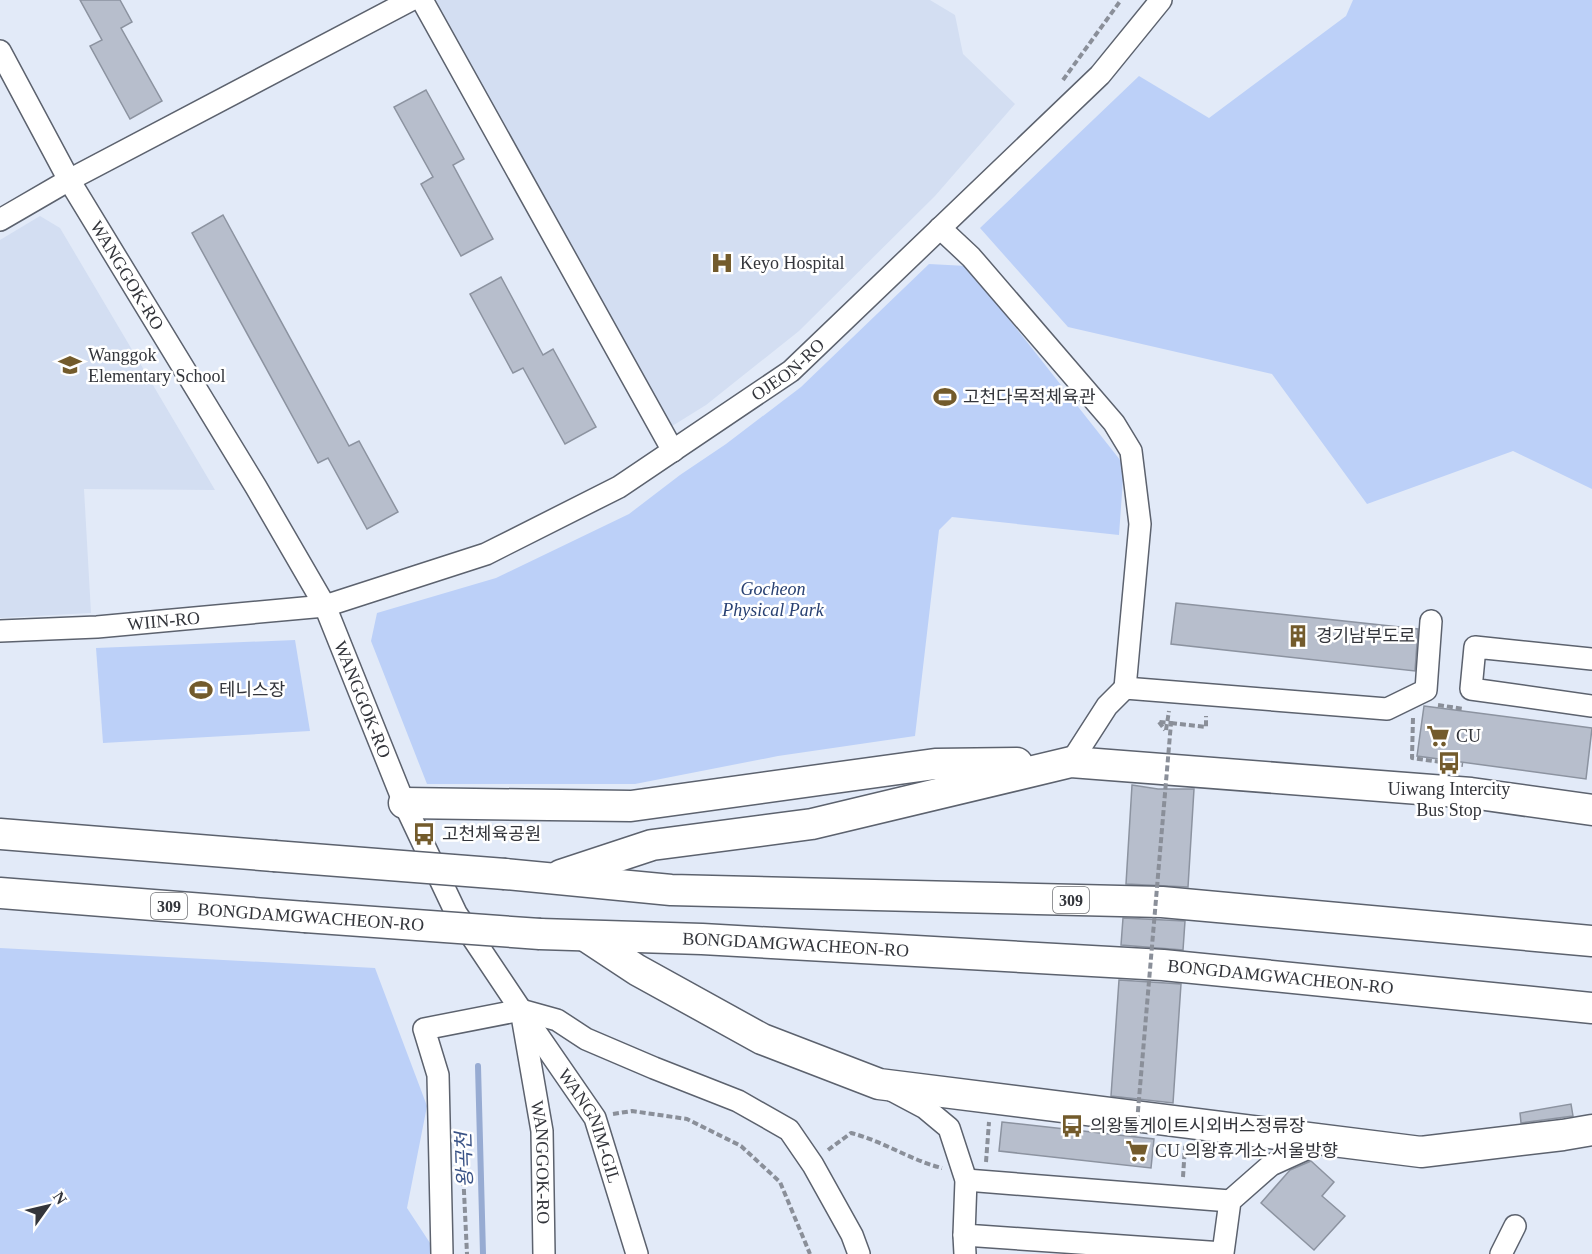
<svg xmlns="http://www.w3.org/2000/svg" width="1592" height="1254" font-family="'Times New Roman','Noto Sans KR',serif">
<rect width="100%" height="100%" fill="#e2eaf8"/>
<!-- built -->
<g fill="#d3def2">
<polygon points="430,0 930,0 955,15 963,54 1015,104 935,196 799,331 706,405 669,428"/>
<polygon points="40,216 60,228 215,490 84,489 91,613 0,618 0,240"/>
</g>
<!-- green -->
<g fill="#bcd0f8">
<polygon points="1353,0 1592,0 1592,489 1513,451 1367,504 1272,374 1068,327 980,228 1139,76 1209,118 1346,16"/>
<polygon points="929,264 967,266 1124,465 1119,535 952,517 939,530 915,736 778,756 635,784 427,784 371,641 377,613 496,578 629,514 680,475 726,444 801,387"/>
<polygon points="295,640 310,731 103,743 96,648"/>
<polygon points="0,948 375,968 427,1106 407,1208 430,1243 430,1254 0,1254"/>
</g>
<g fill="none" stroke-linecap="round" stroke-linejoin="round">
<!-- stream -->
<polyline stroke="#97abd2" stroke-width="6" points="478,1066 483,1254"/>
</g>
<!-- building -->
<g fill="#b7becc" stroke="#8c93a0" stroke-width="1.5">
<polygon points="80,0 120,0 132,22 121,28 162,101 130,119 90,46 102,40"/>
<polygon points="426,90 464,159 453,165 493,239 461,256 421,184 433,177 394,107"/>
<polygon points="223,215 349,446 359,441 398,512 367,529 328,458 318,463 192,233"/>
<polygon points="501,277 543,355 553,349 596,427 565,444 523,368 513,373 470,294"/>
<polygon points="1176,603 1418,629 1415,671 1171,644"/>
<polygon points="1424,706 1592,728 1586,779 1417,756"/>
<polygon points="1132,785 1158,789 1194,789 1188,887 1126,884"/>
<polygon points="1123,918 1185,921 1183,950 1121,945"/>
<polygon points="1119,980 1181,984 1173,1103 1111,1096"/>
<polygon points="1571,1104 1573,1116 1521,1123 1520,1113"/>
<polygon points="1002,1122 1154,1139 1151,1168 999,1151"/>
<polygon points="1311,1161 1334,1182 1322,1196 1345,1216 1314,1250 1261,1203 1290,1170"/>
</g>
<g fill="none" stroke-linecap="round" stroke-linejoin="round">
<!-- minor casing -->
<g stroke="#5c626e" stroke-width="24">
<g id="minor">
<polyline points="422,0 673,451"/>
<path id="s1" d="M0 51 69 180 256 487 325 606 404 803 456 913 521 1010 542 1131 544 1254"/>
<polyline points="0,220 69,180 411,0"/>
<polyline points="940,228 971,257 1114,423 1131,451 1140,524 1125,688"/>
<path id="s2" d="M0 631 97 627 325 606 486 554 619 487 791 371 1100 75 1161 0"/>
<polyline points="1592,659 1475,647 1471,689 1592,706"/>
<polyline points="1071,762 1107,706 1125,688 1387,709 1426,690 1431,621"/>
<path id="s3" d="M524 1015 595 1118 637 1254"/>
<polyline points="893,1091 925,1108 949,1128 966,1180 964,1235 1223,1253 1230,1201 1271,1165 1326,1140"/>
<polyline points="966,1180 1230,1201"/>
<polyline points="964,1235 965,1254"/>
<polyline points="442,1254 438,1075 424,1029 521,1010 557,1020 586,1039 654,1068 738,1101 789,1130 813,1165 852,1235 859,1254"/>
<polyline points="1501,1254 1515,1226"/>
</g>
</g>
<!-- highway casing -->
<g stroke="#5c626e" stroke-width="33">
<g id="highway">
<polyline points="404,803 631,806 935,764 1017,763"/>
<polyline points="0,834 274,856"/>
<polyline points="505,874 671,890 1162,902 1592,941"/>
<polyline points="561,875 652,845 812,824 1071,762 1471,793 1592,810"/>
<polyline points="0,893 305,917"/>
<path id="s4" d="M540 934 702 939 1163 965 1592 1008"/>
<polyline points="587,937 637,970 762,1039 879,1084 1421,1152 1563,1135 1592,1130"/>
</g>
</g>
<!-- path -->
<g stroke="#8a8f99" stroke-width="4" stroke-dasharray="6 3" stroke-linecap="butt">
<polyline points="1063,80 1121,0"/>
<polyline points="1438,705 1464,709"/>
<polyline points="1413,718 1412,758 1463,765"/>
<polyline points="1159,722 1165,730"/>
<polyline points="1171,723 1206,727 1206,716"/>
<polyline points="1166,730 1169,711"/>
<polyline points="613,1114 632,1111 687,1119 741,1146 780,1182 810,1254"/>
<path d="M828 1150 851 1133C883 1141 910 1160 942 1168"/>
<polyline points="986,1162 989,1122"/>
<polyline points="463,1171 467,1254"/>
<polyline points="1183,1177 1185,1146"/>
</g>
<!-- minor -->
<use href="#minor" stroke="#fff" stroke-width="21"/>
<!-- highway -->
<use href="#highway" stroke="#fff" stroke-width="30"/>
<!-- highway-bridge casing -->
<g stroke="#5c626e" stroke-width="33" stroke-linecap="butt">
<g id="highway-bridge">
<polyline points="274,856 505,874"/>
<polyline points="305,917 540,934"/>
</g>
</g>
<!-- path-bridge -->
<polyline stroke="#8a8f99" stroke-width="4" stroke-dasharray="6 3" stroke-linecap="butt" points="1131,1134 1136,1134 1171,723 1159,722"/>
<!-- highway-bridge -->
<use href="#highway-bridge" stroke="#fff" stroke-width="30"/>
</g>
<!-- icons -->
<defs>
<g id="hospital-bare" transform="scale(1.8)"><path d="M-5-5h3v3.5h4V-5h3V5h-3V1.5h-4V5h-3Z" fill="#735b2c" stroke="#fff" stroke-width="2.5" paint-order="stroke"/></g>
<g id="school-bare" transform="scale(1.8)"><path d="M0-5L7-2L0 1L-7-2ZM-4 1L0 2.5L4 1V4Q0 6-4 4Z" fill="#735b2c" stroke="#fff" stroke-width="2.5" paint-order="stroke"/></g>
<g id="stadium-bare" transform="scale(1.8)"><path d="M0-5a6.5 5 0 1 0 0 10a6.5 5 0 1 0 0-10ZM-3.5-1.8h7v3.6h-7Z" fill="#735b2c" stroke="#fff" stroke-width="2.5" paint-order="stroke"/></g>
<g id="building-bare" transform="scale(1.8)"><path d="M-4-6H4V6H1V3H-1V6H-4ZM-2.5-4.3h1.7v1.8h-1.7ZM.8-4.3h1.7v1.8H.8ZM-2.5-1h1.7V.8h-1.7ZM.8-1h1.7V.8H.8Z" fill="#735b2c" stroke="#fff" stroke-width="2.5" paint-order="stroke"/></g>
<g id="supermarket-bare" transform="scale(1.8)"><path d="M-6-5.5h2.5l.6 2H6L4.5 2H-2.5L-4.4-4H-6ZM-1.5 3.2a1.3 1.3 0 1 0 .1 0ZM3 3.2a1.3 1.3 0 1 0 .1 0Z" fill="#735b2c" stroke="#fff" stroke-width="2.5" paint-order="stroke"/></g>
<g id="bus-bare" transform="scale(1.8)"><path d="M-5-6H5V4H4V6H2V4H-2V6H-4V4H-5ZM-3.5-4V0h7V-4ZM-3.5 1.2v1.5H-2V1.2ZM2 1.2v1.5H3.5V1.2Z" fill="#735b2c" stroke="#fff" stroke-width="2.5" paint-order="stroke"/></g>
</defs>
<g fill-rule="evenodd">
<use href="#hospital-bare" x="722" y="263"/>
<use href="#school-bare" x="70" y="365"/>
<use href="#stadium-bare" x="945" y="397"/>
<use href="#building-bare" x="1298" y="636"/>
<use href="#stadium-bare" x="201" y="690"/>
<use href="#supermarket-bare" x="1438" y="736"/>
<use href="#bus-bare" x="1449" y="763"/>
<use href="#bus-bare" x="424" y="834"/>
<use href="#bus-bare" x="1072" y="1126"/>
<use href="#supermarket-bare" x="1137" y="1151"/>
</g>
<g text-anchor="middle" stroke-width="5" stroke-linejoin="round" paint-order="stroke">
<!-- shield labels -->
<g fill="#fff" stroke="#707276" stroke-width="1.5">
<rect x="1053" y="887" width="36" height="26" rx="4.5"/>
<rect x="151" y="893" width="36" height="26" rx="4.5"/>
</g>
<g font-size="16" font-weight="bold" fill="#33353b">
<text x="1071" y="906">309</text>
<text x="169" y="912">309</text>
</g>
<!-- poi labels -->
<g font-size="18" fill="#33353b" stroke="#fff" text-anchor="start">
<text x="740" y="269">Keyo Hospital</text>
<text x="88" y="361">Wanggok<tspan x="88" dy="21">Elementary School</tspan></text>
<text x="963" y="403">고천다목적체육관</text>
<text x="1316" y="642">경기남부도로</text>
<text x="219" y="696">테니스장</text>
<text x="1456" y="742">CU</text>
<text x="1449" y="795" text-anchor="middle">Uiwang Intercity<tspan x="1449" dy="21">Bus Stop</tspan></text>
<text x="442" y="840">고천체육공원</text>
<text x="1090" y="1132">의왕톨게이트시외버스정류장</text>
<text x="1155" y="1157">CU 의왕휴게소 서울방향</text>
</g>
<!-- street labels -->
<g font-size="18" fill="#33353b" stroke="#fff">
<text dy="6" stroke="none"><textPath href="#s1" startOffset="258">WANGGOK-RO</textPath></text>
<text dy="6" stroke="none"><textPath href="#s2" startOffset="850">OJEON-RO</textPath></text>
<text dy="6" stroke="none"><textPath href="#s2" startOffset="164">WIIN-RO</textPath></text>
<text dy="6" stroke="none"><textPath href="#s1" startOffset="744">WANGGOK-RO</textPath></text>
<text transform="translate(311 917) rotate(4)" y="6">BONGDAMGWACHEON-RO</text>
<text dy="6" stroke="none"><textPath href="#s4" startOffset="256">BONGDAMGWACHEON-RO</textPath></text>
<text dy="6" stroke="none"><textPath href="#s4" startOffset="742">BONGDAMGWACHEON-RO</textPath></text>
<text dy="6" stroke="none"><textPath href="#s3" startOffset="130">WANGNIM-GIL</textPath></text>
<text dy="6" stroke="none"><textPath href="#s1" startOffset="1248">WANGGOK-RO</textPath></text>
</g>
<!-- park labels -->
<g font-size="18" font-style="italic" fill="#294173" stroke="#fff">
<text x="773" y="595">Gocheon<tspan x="773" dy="21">Physical Park</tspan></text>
</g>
<!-- water labels -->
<g font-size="20" font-style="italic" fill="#395286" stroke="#fff">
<text transform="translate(464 1160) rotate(-92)" y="7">왕곡천</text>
</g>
</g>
<!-- north arrow -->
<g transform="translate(48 1206) rotate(56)" stroke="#ffffff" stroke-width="4.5" paint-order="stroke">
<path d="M0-4.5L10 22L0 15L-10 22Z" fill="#33353b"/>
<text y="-9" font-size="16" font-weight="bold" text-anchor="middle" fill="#33353b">N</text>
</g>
</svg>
